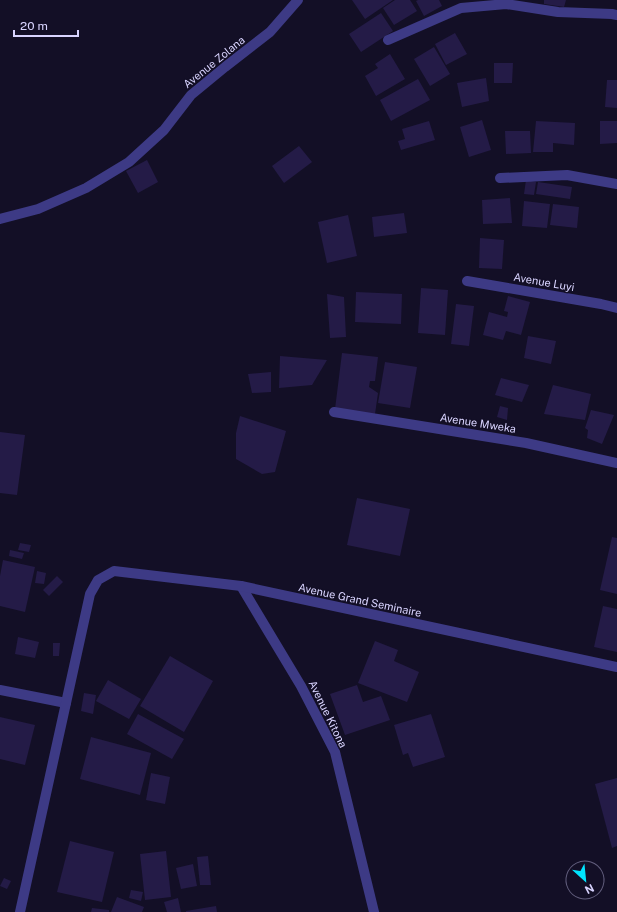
<svg xmlns="http://www.w3.org/2000/svg" width="617" height="912" font-family="'Public Sans',sans-serif">
<rect width="100%" height="100%" fill="#130f26"/>
<!-- building -->
<g fill="#241b47">
<polygon points="352,0 393,0 365,19"/>
<polygon points="395,0 410,0 417,11 394,25 383,8"/>
<polygon points="418,0 439,0 442,6 424,16 416,1"/>
<polygon points="544,0 566,0 564,7 544,4"/>
<polygon points="381,13 393,31 361,52 349,34"/>
<polygon points="455,33 467,54 446,65 435,44"/>
<polygon points="434,47 450,74 430,86 414,59"/>
<polygon points="390,54 405,79 376,96 365,76 378,68 375,64"/>
<polygon points="494,63 513,63 512,83 494,83"/>
<polygon points="486,78 489,101 462,107 457,83"/>
<polygon points="418,79 430,100 391,121 380,100"/>
<polygon points="607,80 617,80 617,108 605,107"/>
<polygon points="482,120 491,150 469,157 460,127"/>
<polygon points="429,121 435,140 401,150 398,141 405,139 402,129"/>
<polygon points="536,121 575,123 574,145 553,143 553,152 533,152"/>
<polygon points="600,121 617,121 617,143 600,144"/>
<polygon points="505,131 530,131 531,153 506,154"/>
<polygon points="299,146 312,162 284,183 272,166"/>
<polygon points="147,160 158,182 138,193 126,171"/>
<polygon points="526,180 536,182 534,195 524,194"/>
<polygon points="538,182 572,187 570,199 536,194"/>
<polygon points="510,198 512,223 483,224 482,200"/>
<polygon points="524,201 550,204 547,228 522,226"/>
<polygon points="553,204 579,207 577,228 550,225"/>
<polygon points="404,213 407,233 374,237 372,217"/>
<polygon points="348,215 357,256 327,263 318,222"/>
<polygon points="480,238 504,240 502,269 479,268"/>
<polygon points="421,288 448,290 445,335 418,333"/>
<polygon points="356,292 402,294 401,324 355,322"/>
<polygon points="327,294 344,297 346,337 330,338"/>
<polygon points="508,296 530,302 521,335 506,331 503,340 483,335 489,312 507,317 508,312 504,311"/>
<polygon points="456,304 474,306 469,346 451,344"/>
<polygon points="528,336 556,341 551,364 524,358"/>
<polygon points="342,353 378,357 375,381 370,381 369,387 378,393 375,414 335,409"/>
<polygon points="280,356 327,360 312,385 279,388"/>
<polygon points="385,362 417,367 410,408 378,403"/>
<polygon points="271,372 271,392 252,393 248,374"/>
<polygon points="501,378 529,385 522,402 495,395"/>
<polygon points="553,385 591,394 585,420 544,414"/>
<polygon points="500,406 508,408 507,420 497,417"/>
<polygon points="591,410 614,415 602,444 587,438 588,430 585,428"/>
<polygon points="240,416 286,431 275,472 262,474 236,459 236,433"/>
<polygon points="0,432 25,435 17,495 0,493"/>
<polygon points="357,498 410,509 400,556 347,545"/>
<polygon points="612,537 617,538 617,594 600,590"/>
<polygon points="20,543 31,545 29,552 18,550"/>
<polygon points="10,550 24,553 22,559 9,556"/>
<polygon points="3,560 35,567 25,612 0,606 0,576"/>
<polygon points="37,571 46,573 44,584 35,583"/>
<polygon points="57,576 63,582 49,596 43,590"/>
<polygon points="603,606 617,609 617,652 594,647"/>
<polygon points="18,637 39,642 35,658 15,654"/>
<polygon points="375,641 398,650 394,661 419,672 407,702 358,683"/>
<polygon points="53,643 60,643 59,656 53,656"/>
<polygon points="170,656 213,681 184,732 140,706"/>
<polygon points="108,680 141,699 129,719 96,701"/>
<polygon points="357,685 363,702 381,696 390,720 345,735 330,694"/>
<polygon points="84,693 96,695 93,714 81,711"/>
<polygon points="138,714 184,739 172,759 127,734"/>
<polygon points="431,714 445,757 413,767 408,753 403,755 394,725"/>
<polygon points="0,717 35,725 25,765 0,759"/>
<polygon points="91,737 151,753 140,795 80,779"/>
<polygon points="151,773 170,777 165,804 146,800"/>
<polygon points="617,778 617,846 612,848 595,784"/>
<polygon points="70,841 114,852 102,902 57,892"/>
<polygon points="166,851 171,897 145,900 140,854"/>
<polygon points="208,856 211,885 200,885 197,857"/>
<polygon points="193,864 197,886 181,889 176,868"/>
<polygon points="4,878 11,881 7,889 0,886"/>
<polygon points="131,890 143,892 141,901 129,898"/>
<polygon points="117,897 144,907 142,912 111,912"/>
<polygon points="178,898 181,912 167,912 164,902"/>
<polygon points="216,906 217,912 186,912 186,911"/>
<polygon points="92,908 109,910 109,912 91,912"/>
</g>
<g fill="none" stroke-linecap="round" stroke-linejoin="round">
<!-- street -->
<g stroke="#3d3a85" stroke-width="10">
<polyline points="388,40 461,8 506,4 558,12 612,14 617,15"/>
<polyline points="500,178 567,175 617,184"/>
<polyline points="0,219 38,209 86,188 129,162 164,130 191,95 225,67 270,32 298,0"/>
<polyline points="467,281 601,304 617,308"/>
<polyline points="334,412 526,443 617,463"/>
<polyline points="241,586 301,686 335,752 374,912"/>
<polyline points="0,690 66,703"/>
<polyline points="20,912 90,594 98,580 114,571 241,586 617,667"/>
</g>
</g>
<g text-anchor="middle" stroke-width="3" stroke-linejoin="round" paint-order="stroke">
<!-- street labels -->
<g font-size="11" fill="#d9d4ff" stroke="#130f26">
<text transform="translate(214 62) rotate(-39)" y="4">Avenue Zolana</text>
<text transform="translate(544 282) rotate(10)" y="4">Avenue Luyi</text>
<text transform="translate(478 423) rotate(9)" y="4">Avenue Mweka</text>
<text transform="translate(360 600) rotate(12)" y="4">Avenue Grand Seminaire</text>
<text transform="translate(328 714) rotate(64)" y="4">Avenue Kitona</text>
</g>
</g>
<!-- north arrow -->
<g transform="translate(585 880) rotate(153)"><circle r="19" fill="#130f26" stroke="#625e7d"/>
<path d="M0-3L7 15L0 10L-7 15Z" fill="#00e5ff"/>
<text y="-6" font-size="11" font-weight="bold" text-anchor="middle" fill="#d9d4ff">N</text>
</g>
<!-- scale -->
<path d="M14 30v6h64v-6" fill="none" stroke="#d9d4ff" stroke-width="2"/>
<text x="20" y="30" font-size="12" fill="#d9d4ff" stroke="#130f26" stroke-width="3" paint-order="stroke">20 m</text>
</svg>
